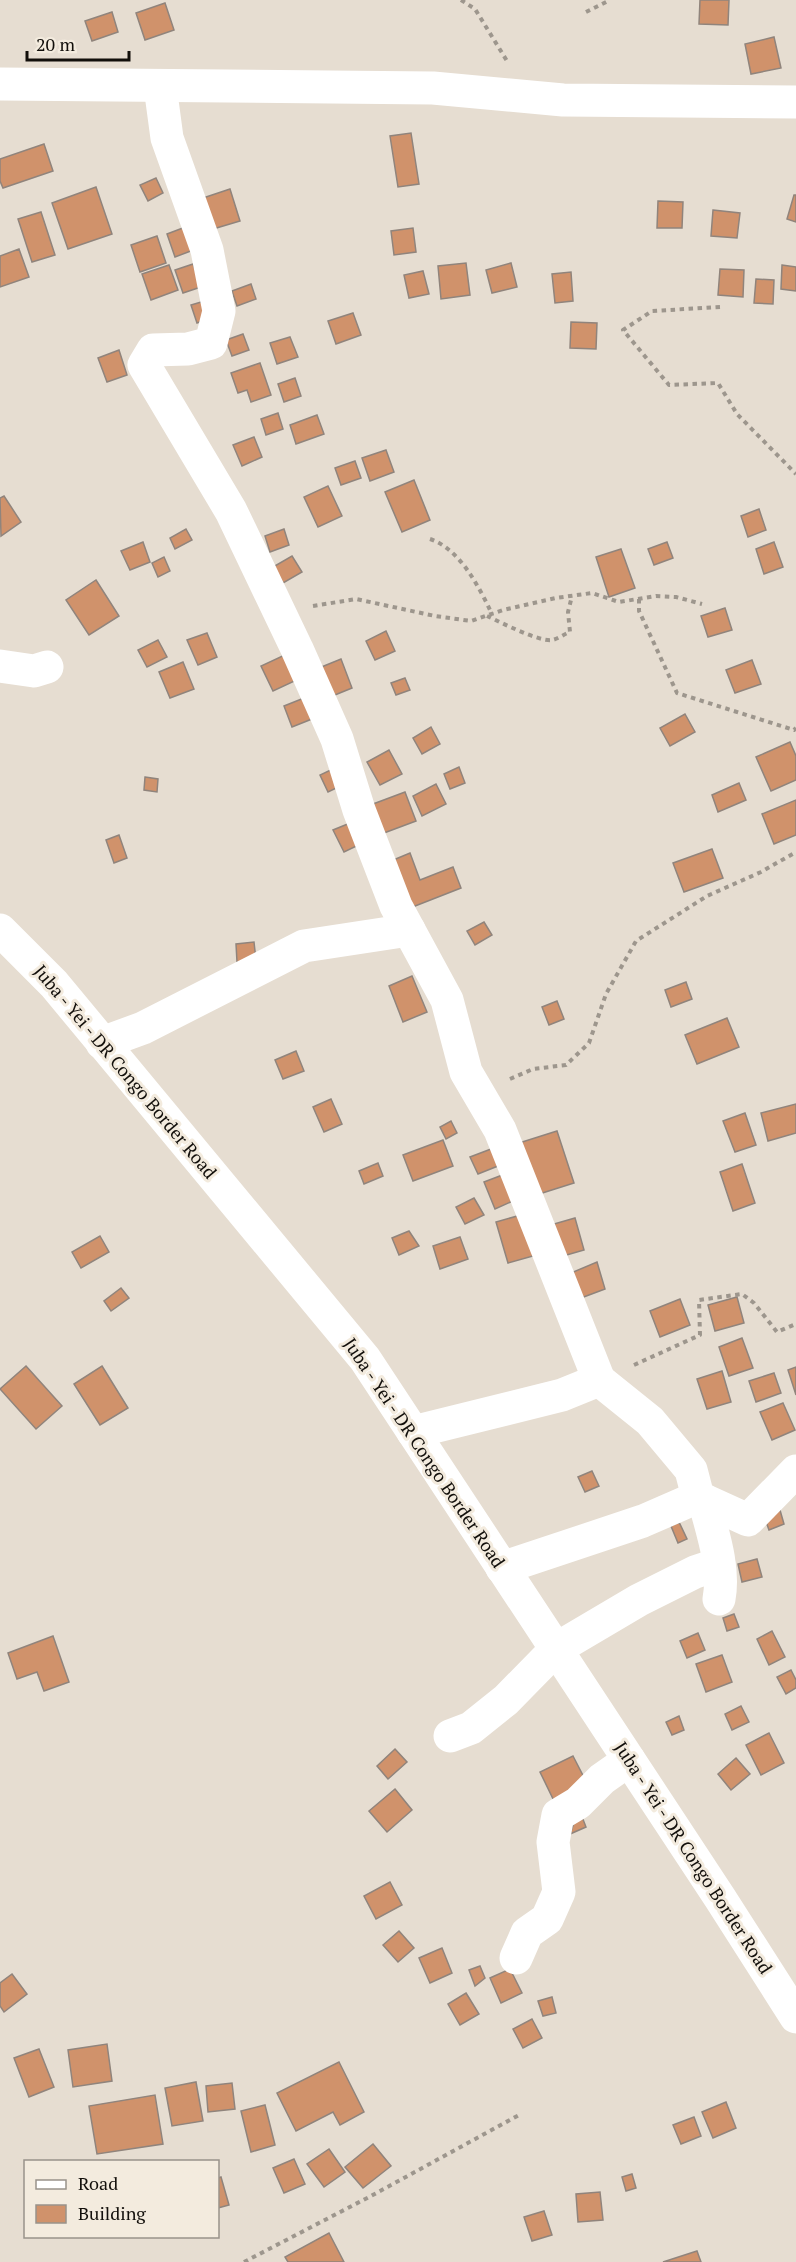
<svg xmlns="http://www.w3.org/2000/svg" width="796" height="2262" font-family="'PT Serif',serif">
<rect width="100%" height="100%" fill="#e6ddd1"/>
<!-- building -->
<g fill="#d0926b" stroke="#90847c" stroke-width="1.5">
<polygon points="700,0 729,0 728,25 699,24"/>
<polygon points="165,3 174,30 145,40 136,13"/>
<polygon points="112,12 118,32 92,41 85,21"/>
<polygon points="774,37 781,68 751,74 745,44"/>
<polygon points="411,133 419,184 398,187 390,136"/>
<polygon points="44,144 53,171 3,188 0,181 0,159"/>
<polygon points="156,178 163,193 148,201 140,185"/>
<polygon points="96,187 112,234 68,249 52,203"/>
<polygon points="230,189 240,221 213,229 203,198"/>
<polygon points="794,195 796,195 796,222 787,219"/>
<polygon points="658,201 683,202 682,228 657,228"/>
<polygon points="713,210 740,213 737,238 711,236"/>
<polygon points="41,212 55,255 32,262 18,219"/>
<polygon points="188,226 196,249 175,257 167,234"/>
<polygon points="413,228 416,252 394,255 391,231"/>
<polygon points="157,236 166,263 140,272 131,245"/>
<polygon points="19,249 29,277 0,287 0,256"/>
<polygon points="466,263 470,295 441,299 438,266"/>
<polygon points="511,263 517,287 492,293 486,270"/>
<polygon points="193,264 201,287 183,293 175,270"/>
<polygon points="169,265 178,290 151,300 142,274"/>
<polygon points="782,265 796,267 796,291 781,289"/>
<polygon points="720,269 744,270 743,297 718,295"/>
<polygon points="423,271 429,294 409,298 404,275"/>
<polygon points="571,272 573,301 555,303 552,274"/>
<polygon points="756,279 774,280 773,304 754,303"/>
<polygon points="251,284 256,299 237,306 232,291"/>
<polygon points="208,300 214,317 197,323 191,305"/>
<polygon points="353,313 361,335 336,344 328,321"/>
<polygon points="571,322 597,323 596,349 570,348"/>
<polygon points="243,334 249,350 232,356 226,340"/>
<polygon points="290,337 298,357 277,364 270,343"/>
<polygon points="119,350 127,375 107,382 98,358"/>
<polygon points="260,363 271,395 251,402 247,390 238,393 231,373"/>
<polygon points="295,378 301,396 284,402 278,384"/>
<polygon points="278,413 283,429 266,435 261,419"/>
<polygon points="317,415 324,434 296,444 290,425"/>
<polygon points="254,437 262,457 242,466 233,445"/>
<polygon points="386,450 394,472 370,481 362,458"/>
<polygon points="355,461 361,478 341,485 335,468"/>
<polygon points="414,480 430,520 402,532 385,492"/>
<polygon points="328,486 342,516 318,527 304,497"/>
<polygon points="4,496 21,522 1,536 0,498"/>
<polygon points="759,509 766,530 748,537 741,516"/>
<polygon points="186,529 192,540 175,549 170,538"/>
<polygon points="284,529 289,545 270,552 265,536"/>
<polygon points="143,542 150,562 130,570 121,551"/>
<polygon points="667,542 673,558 654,565 648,549"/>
<polygon points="774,542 783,567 764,574 756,549"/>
<polygon points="621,549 635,588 609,597 596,557"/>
<polygon points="292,556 302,572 283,583 273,567"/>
<polygon points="164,557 170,571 158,577 152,563"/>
<polygon points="96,580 119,616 89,635 66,600"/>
<polygon points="725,608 732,630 708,637 701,616"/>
<polygon points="386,631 395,651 375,660 366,641"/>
<polygon points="207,633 217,657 198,665 187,640"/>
<polygon points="158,640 167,657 147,667 138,650"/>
<polygon points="289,653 301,678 273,691 261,666"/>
<polygon points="341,659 352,688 330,697 319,668"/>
<polygon points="752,660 761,684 735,693 726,670"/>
<polygon points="183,662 194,689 170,698 159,672"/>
<polygon points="405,678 410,690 396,695 391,683"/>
<polygon points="304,698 312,719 292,727 284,706"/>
<polygon points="685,714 695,732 670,746 660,728"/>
<polygon points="431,727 440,744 422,754 413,738"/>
<polygon points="790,742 796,756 796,780 771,791 756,757"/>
<polygon points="389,750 402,774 380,785 367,762"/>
<polygon points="339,766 347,783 328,792 320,775"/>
<polygon points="459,767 465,783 450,789 444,774"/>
<polygon points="145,777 158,779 157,792 144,790"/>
<polygon points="739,783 746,800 718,812 712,795"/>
<polygon points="436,784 446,804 422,816 413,796"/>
<polygon points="405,792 416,821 376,836 365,807"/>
<polygon points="796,800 796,835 774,844 762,814"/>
<polygon points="355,821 365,842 344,852 333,830"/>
<polygon points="119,835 127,858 114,863 106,840"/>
<polygon points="712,849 723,878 684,892 673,863"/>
<polygon points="410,853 420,880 453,867 461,888 410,908 391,861"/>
<polygon points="484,922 492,935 475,945 467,931"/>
<polygon points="254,942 256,960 237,962 236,944"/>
<polygon points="412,976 427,1012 403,1022 389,986"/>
<polygon points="686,982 692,999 671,1007 665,990"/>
<polygon points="557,1001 564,1019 549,1025 542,1007"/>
<polygon points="727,1018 739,1047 697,1064 685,1035"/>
<polygon points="296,1051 304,1071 283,1079 275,1060"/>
<polygon points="331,1099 342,1124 324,1132 313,1107"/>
<polygon points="796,1104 796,1133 768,1141 761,1113"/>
<polygon points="745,1113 756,1145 735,1152 723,1121"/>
<polygon points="451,1121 457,1133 446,1139 440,1127"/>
<polygon points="557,1131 574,1183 536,1195 519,1143"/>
<polygon points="443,1140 453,1166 413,1181 403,1155"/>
<polygon points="491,1149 498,1166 478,1174 470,1157"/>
<polygon points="378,1163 383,1176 364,1184 359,1171"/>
<polygon points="742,1164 755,1203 733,1211 720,1172"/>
<polygon points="505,1174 515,1200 495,1209 484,1182"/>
<polygon points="474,1198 484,1215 465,1224 456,1207"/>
<polygon points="528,1213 540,1254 508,1263 496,1222"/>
<polygon points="575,1218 584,1250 563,1256 554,1224"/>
<polygon points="409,1231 419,1246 399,1255 392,1238"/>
<polygon points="100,1236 109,1252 81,1268 72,1252"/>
<polygon points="460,1237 468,1259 440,1269 433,1246"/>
<polygon points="597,1262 605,1289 581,1298 571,1273"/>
<polygon points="121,1288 129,1298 111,1311 104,1301"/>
<polygon points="737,1297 744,1323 715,1331 708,1305"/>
<polygon points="680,1299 690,1325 660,1337 650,1311"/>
<polygon points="742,1338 753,1368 729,1376 719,1347"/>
<polygon points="26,1366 62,1406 36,1429 0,1389"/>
<polygon points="102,1366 128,1408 100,1425 74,1384"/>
<polygon points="796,1367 796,1395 788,1370"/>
<polygon points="722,1371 731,1402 707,1409 697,1379"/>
<polygon points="774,1373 781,1393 756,1402 749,1381"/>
<polygon points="783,1403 795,1430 772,1440 760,1412"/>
<polygon points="592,1471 599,1486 585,1492 578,1477"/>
<polygon points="780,1510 784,1524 769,1530 764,1516"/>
<polygon points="679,1522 687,1539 678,1543 671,1526"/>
<polygon points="757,1559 762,1577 742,1582 738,1564"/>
<polygon points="734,1614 739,1627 727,1631 723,1618"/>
<polygon points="772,1631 785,1657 769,1665 757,1639"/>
<polygon points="698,1633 705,1650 687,1658 680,1641"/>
<polygon points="53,1636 69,1682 44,1691 37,1672 17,1679 8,1653"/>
<polygon points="722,1655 732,1682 706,1692 696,1664"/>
<polygon points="791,1670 796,1680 796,1688 786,1694 777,1677"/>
<polygon points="741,1706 749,1722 732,1730 725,1714"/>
<polygon points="679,1716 684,1730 672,1735 666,1722"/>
<polygon points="769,1733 784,1763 761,1775 746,1745"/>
<polygon points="395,1749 407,1762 388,1779 377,1766"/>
<polygon points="573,1756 590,1789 556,1805 540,1772"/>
<polygon points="736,1758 750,1774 731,1790 718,1774"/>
<polygon points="395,1789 412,1810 387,1832 369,1811"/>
<polygon points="579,1809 586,1827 570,1834"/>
<polygon points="390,1882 402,1905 376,1919 364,1896"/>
<polygon points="399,1931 414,1948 398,1962 383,1945"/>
<polygon points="442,1948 452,1973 430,1983 419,1958"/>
<polygon points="480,1966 485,1978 475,1986 469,1970"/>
<polygon points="510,1969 522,1993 501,2003 490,1978"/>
<polygon points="12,1974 27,1994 4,2012 0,2006 0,1983"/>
<polygon points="466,1993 479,2014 460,2025 448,2004"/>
<polygon points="552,1997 556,2013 543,2016 538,2001"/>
<polygon points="532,2019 542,2038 523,2048 513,2029"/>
<polygon points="107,2044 112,2081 73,2087 68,2050"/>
<polygon points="39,2049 54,2087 29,2097 14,2058"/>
<polygon points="339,2062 364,2112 340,2125 333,2112 296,2131 277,2093"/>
<polygon points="196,2082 203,2121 172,2126 165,2088"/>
<polygon points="232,2083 235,2109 208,2112 206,2086"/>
<polygon points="155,2095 163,2144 97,2154 89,2106"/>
<polygon points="726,2102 736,2128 713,2138 702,2112"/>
<polygon points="265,2105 275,2145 251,2152 241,2111"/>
<polygon points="694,2117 701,2136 681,2144 673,2125"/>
<polygon points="373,2144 391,2166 363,2188 345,2167"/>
<polygon points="329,2149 345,2172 324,2187 307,2164"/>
<polygon points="294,2159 305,2184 284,2193 273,2168"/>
<polygon points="632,2174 636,2188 626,2191 622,2177"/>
<polygon points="221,2177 229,2205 218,2208 218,2178"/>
<polygon points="600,2192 603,2220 578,2222 576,2194"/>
<polygon points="544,2211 552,2235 532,2241 524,2217"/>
<polygon points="329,2233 344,2262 288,2262 285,2257"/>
<polygon points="697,2251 701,2262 663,2262"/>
</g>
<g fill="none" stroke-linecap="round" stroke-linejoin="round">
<!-- path -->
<g stroke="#9d968d" stroke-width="4" stroke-dasharray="4.5 4.5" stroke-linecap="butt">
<polyline points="461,0 475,9 507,61"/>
<polyline points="586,12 610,0"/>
<polyline points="720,307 652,311 623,330 669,385 718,383 737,414 796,474"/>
<path d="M430 539C460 549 479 587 492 614"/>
<polyline points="639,599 639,611 677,693 794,730 796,728"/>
<polyline points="313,606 356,599 435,616 471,621 503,610 556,598 592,593 619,602 656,596 676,597 702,604"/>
<path d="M487 616C500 622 539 642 552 640 558 639 564 634 570 632L568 612 572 596"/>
<polyline points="510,1079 533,1069 566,1065 589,1043 606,994 636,941 707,896 761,872 796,852"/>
<polyline points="634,1365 700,1335 699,1300 742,1294 754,1303 777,1332 796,1324"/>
<polyline points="244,2262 371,2196 519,2115"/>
</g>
<!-- minor -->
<g stroke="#fff" stroke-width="33">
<polyline points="0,84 433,88 563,100 796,102"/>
<polyline points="160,86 167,138 207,250 219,311 211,343 188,349 153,350 144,365 231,511 297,649 337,739 359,810 396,906 447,1000 466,1072 500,1130 599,1380"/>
<polyline points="0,666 34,671 47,667"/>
<polyline points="102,1043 143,1028 304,946 409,930"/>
<polyline points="413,1432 562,1395 599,1380 650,1421 691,1470 698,1497 704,1500 748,1520 796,1471"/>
<path d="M704 1500C712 1531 725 1567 719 1599"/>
<polyline points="502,1568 643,1521 698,1497"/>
<polyline points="450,1736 471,1728 506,1700 556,1649 639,1600 695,1572 719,1564"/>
<polyline points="516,1958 527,1933 547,1919 559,1892 553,1842 558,1815 578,1803 602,1779 629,1760"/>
</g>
<!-- major -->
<polyline stroke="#fff" stroke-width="33" points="0,930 54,984 365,1359 720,1898 796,2017"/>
</g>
<g text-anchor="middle" stroke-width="6" stroke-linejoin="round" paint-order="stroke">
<!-- street labels -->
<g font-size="18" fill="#120f0b" stroke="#f3ebde">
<text transform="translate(125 1072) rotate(50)" y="6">Juba - Yei - DR Congo Border Road</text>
<text transform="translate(424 1453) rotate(56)" y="6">Juba - Yei - DR Congo Border Road</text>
<text transform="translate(693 1858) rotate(57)" y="6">Juba - Yei - DR Congo Border Road</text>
</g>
</g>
<!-- legend -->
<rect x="24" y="2160" width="195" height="78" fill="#f3ebde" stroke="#99938a" stroke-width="1.5"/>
<rect x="36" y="2180" width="30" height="9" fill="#ffffff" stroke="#99938a" stroke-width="1.5"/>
<text x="78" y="2190" font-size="18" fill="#120f0b">Road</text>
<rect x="36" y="2205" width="30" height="18" fill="#d0926b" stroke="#99938a" stroke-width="1.5"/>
<text x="78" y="2220" font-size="18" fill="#120f0b">Building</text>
<!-- scale -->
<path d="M27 51v9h102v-9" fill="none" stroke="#120f0b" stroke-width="3"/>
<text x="36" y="51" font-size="18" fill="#120f0b" stroke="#f3ebde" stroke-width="4.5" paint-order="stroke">20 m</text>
</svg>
